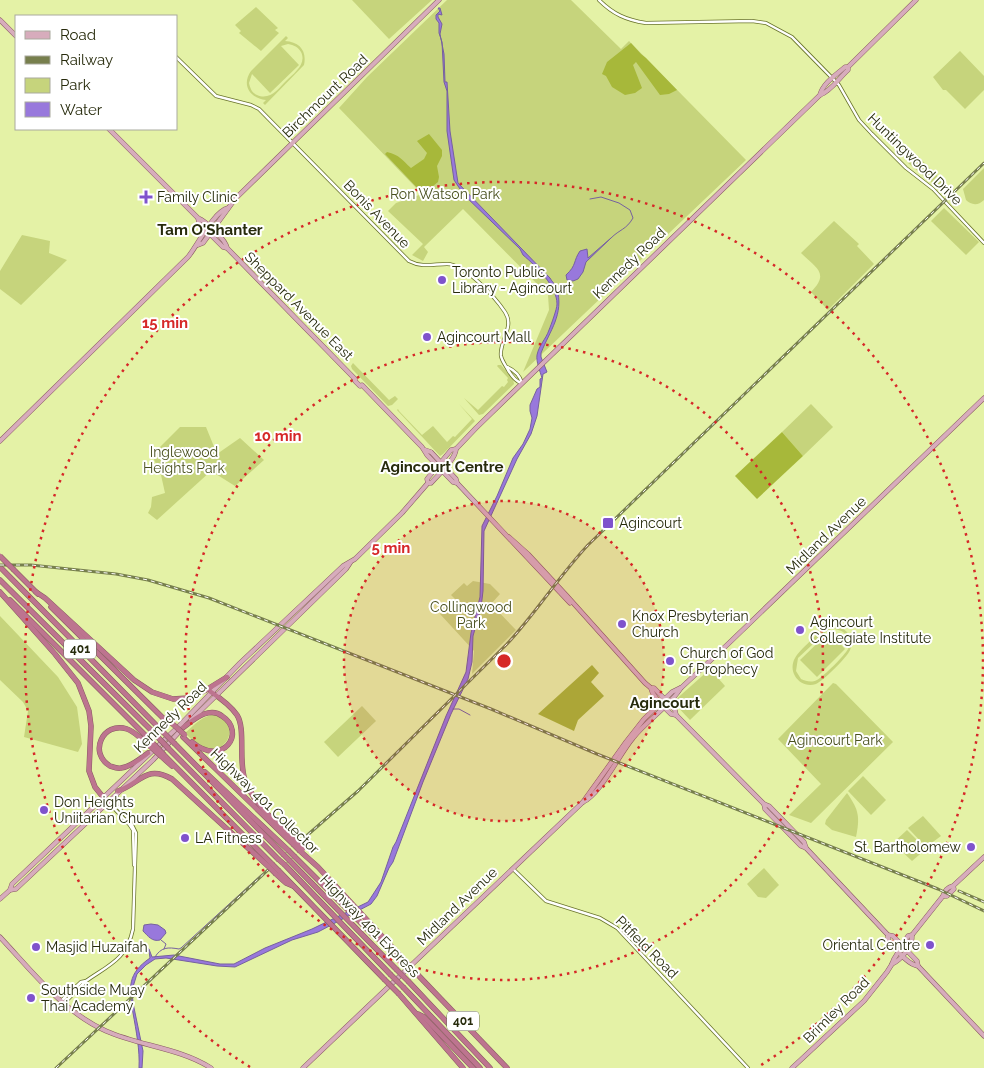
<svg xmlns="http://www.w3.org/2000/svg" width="984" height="1068" font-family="Raleway,sans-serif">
<rect width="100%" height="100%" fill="#e4f2a6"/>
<!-- green -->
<g fill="#c6d47c" fill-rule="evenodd">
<polygon points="352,0 432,0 389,39"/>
<polygon points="447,0 571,0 621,49 629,41 746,160 523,372 549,310 548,295 463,209 424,247 428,252 423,261 412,255 423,244 388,211 396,203 422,194 339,108 367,77"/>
<polygon points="256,7 278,28 275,30 279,33 261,51 239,33 241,31 235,25"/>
<path d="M286 36 288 38 285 41C300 42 307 51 304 65L265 105 263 103 266 100C250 98 241 85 251 71ZM288 44C294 45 298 47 301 52 307 64 294 73 286 81 279 88 270 101 257 95 252 93 250 88 249 83L252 74 270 93 299 65 281 46Z"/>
<polygon points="960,51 984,76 984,90 965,109 946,90 943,90 933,77"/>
<polygon points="917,155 950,189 946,194 908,163"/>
<path d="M984 168V200C978 206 971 205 966 200L963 189Z"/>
<polygon points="944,208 979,242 966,255 931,221"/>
<path d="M834 221 859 244 857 246 874 264 828 310 811 292C830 273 816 268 801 253Z"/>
<polygon points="22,235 50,241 49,253 67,260 21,305 0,289 0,271"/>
<polygon points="353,363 389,400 395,396 398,399 392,405 388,406 352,369 351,366"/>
<polygon points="498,365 501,365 513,379 514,384 483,414 479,415 464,398 478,410 502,386 504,387 508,382 507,380 508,378 497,366"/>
<polygon points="459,404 475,421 443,454 440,456 397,410 398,409 399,411 422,435 433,426 447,442 453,436 455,437 472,419"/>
<polygon points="811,404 833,427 803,456 782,432"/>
<polygon points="180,427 206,427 217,454 240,438 264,460 235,486 211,471 157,520 148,513 151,507 152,497 165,493 161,475 152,455"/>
<polygon points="473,581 490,584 500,594 491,604 516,630 472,674 474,651 440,614 455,599 451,595 464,583 467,586"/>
<polygon points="0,616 58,677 77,707 82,744 78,752 24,737 28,711 23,702 0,680"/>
<path d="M833 619 835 621 831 626C839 626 847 629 850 637 852 642 852 647 849 652 845 659 823 681 816 684 800 689 787 672 795 658 801 648 824 629 833 619ZM831 629C842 628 853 637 848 649 845 655 823 677 817 680 811 683 806 681 801 679L796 671 798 658 826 632Z"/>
<polygon points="829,632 845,649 817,677 800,660"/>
<polygon points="710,669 725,686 690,720 673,702"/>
<polygon points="833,683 836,684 893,742 811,823 789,815 821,784 778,739"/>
<polygon points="362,706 376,721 338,757 324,742"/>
<path d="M217 714C229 721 235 736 222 746 220 748 215 751 211 750 201 749 192 740 185 733 195 724 203 715 217 714Z"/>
<polygon points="863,776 886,800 871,815 848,791"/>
<path d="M847 793C859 810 860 817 856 837L832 830 825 824 826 820Z"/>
<polygon points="923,816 941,836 926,847 908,828"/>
<polygon points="907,830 926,849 912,861 893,843"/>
<polygon points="764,868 779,885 766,898 758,897 747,884"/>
</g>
<!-- forest -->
<g fill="#a7b83a">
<polygon points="631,43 641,54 646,58 677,90 669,94 660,95 636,62 633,65 642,88 635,93 625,95 612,87 606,76 602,74 607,62"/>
<path d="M429 134 442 150V156L437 166 439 177 438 182 423 194 385 154 387 152C400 155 402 160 411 168L424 159 427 153 417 141Z"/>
<polygon points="782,432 803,456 757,499 735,476"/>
<polygon points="592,665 599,673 591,682 604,696 578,720 574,731 538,714"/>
</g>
<!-- water -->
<g fill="#9878dc" stroke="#76619e">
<path d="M438 8H440L442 15 438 14V17L442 24 440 34 444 54 445 82H447L450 131 458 183 550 278C552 282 556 285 557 288 564 315 550 330 541 353V357L547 372 543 374 537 416 531 434 517 459 484 531 483 591 481 608 473 636 472 662 468 679 451 714 423 782 393 862 389 868 377 896 371 904 318 932 292 940 235 967 217 966 166 958 155 959 146 965 137 974 132 990 133 1003 143 1051 142 1068H139C140 1050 136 1030 133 1013 129 987 127 974 150 958L149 951 144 947 145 946 149 949 152 957 174 955 220 964H234L265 948 312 929 368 902 381 882 393 847 396 842 446 716 466 672 471 633 480 597 482 526 497 496 513 458 523 444 530 429 532 418 530 411V405L537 389 540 387V379L542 378C540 371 536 362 537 355 539 345 546 339 549 330 551 325 557 309 557 304 557 286 536 266 523 255L520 249 464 195 454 180 447 131V91L444 82 442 42 439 33V23L436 19V15L440 11Z"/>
<path d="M611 238 586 262 583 272 578 279 573 281 567 280 566 275C577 265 573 261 580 251L587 249 588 258Z"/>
<path d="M151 924 158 925 165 930 166 933 160 940C152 942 148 936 143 931L144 925Z"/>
</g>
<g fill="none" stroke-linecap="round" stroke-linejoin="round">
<!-- stream -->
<g stroke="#76619e" stroke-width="1">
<path d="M590 199 601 197 619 203 630 210 633 218C626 230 620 229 611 238"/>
<polyline points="556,291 559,289"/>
<polyline points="453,709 459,709 470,715"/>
<polyline points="161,940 166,944 164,949"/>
<path d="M155 957C161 947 168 947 179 949L181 948 262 874"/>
</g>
<!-- minor casing -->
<g stroke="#69732a" stroke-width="4">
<g id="minor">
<path d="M599 0C613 14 626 20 646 23L752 21 766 23 792 37 839 85 859 120 872 134 906 168 933 189 984 243"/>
<path d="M176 57 216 96 251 105 259 109 409 261C422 268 434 264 447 264 465 264 495 297 505 312 515 327 499 341 501 356 502 361 506 366 508 370 511 375 515 381 521 383"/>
<path d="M507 367C514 370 520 376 522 383"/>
<polyline points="109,803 129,824 133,830 134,865"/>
<polyline points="513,869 546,901 600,918 617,928 748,1068"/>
<path d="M61 1001 81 982 86 981C109 965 127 959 133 929L136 833 129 819 116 805 117 795"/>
<polyline points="64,1003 86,981"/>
</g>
</g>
<!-- major casing -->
<g stroke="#885a61" stroke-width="5">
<g id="major">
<polyline points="0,20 16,36"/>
<path d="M820 95C823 83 836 75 845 67H848"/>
<polyline points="109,129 198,218 199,223 223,247 227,248 355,379 355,381 360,386 362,385 422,447 427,455 453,482 457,483 570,603"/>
<path d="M198 218C206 221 226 240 227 248"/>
<polyline points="198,245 203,243 235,199 439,0"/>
<path d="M0 441 188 257C198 245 213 212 228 208"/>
<polyline points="425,450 431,452 456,479 457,483"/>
<polyline points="428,483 427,479 451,450 456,449"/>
<polyline points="509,537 528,554 567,596 645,683 651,688 654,688 675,710 676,715 764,804 765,809 801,846 806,848 888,935 893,936 917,961 918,966 984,1036"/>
<path d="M651 688C653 698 664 707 671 714L676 715"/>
<polyline points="191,720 346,569 350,563"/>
<polyline points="583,802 626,742 644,719 672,692 682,687 728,644 984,398"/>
<polyline points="764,804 769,806 804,842 806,848"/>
<path d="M10 890 12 884 179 726 240 663 343 566 355 559 402 513 428 483H431C438 475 456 459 456 449L476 428 820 95C831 91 839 78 848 70V67L916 0"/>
<polyline points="943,896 947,896 954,889 953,886"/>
<polyline points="0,899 10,890 16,889 153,760 181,730"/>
<path d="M888 935V940C896 948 906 964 918 966"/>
<path d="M0 937C32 971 63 1012 106 1031 140 1046 180 1048 211 1068"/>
<path d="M892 964C901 960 913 946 912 935"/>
<path d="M303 1068 583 802C600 795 620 753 633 738 647 720 668 708 681 688"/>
<path d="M792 1068 864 1001 887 972 892 964 894 959 908 936 912 935 943 896C944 891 948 887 953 886L984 857"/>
</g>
</g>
<!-- highway casing -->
<g stroke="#885a61" stroke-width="5.5">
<g id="highway">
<polyline points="0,567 157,726"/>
<polyline points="14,570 38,594"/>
<polyline points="0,580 152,731"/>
<polyline points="0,592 55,654 78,683 89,711 91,726 89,771 95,787 107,802"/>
<polyline points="36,592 45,598 134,680 152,692 173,699 188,698 206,690 227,677"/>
<polyline points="10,600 146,736"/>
<polyline points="51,607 165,720"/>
<path d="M211 692C220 698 231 706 237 715 246 729 238 761 245 780 254 805 278 824 296 842"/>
<path d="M181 729C188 724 196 717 204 714 210 712 217 712 222 716 247 732 223 768 192 742"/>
<polyline points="183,737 293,844"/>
<path d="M143 740C138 736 133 731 127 729 103 721 88 753 110 766 113 767 118 769 121 768 131 767 141 758 148 753"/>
<polyline points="175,744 283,854"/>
<polyline points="169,749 278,859"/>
<polyline points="164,755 272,864"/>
<polyline points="162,757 172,766"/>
<polyline points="205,772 288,850"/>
<path d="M118 791C141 783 146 764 172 779L269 867"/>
<polyline points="300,851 318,867 405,961"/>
<polyline points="295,857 375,937 386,944"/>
<polyline points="290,861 396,969"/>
<polyline points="285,865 390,974"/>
<polyline points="279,871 384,979"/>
<polyline points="276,874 286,883 293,886"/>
<polyline points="418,975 507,1068"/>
<polyline points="409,982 490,1068"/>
<polyline points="404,988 480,1068"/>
<polyline points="399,994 463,1068"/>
<polyline points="418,1014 424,1017 473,1068"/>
</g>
</g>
<!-- minor -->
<use href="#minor" stroke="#fff" stroke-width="2.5"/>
<!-- major -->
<use href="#major" stroke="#d7acbc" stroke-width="4"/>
<!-- highway -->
<use href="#highway" stroke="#bd748f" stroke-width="4.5"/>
<!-- rail casing -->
<g stroke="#777f4d" stroke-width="3">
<g id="rail">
<polyline points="0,565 31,565 116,574 148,580 209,598 491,709 597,754 938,889 984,911"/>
<path d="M296 845 358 791 507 644C536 613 559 576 588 545L984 163"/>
<polyline points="959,891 984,902"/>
<polyline points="56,1068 269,869"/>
</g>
</g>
<!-- rail -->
<use href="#rail" stroke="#fff" stroke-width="1" stroke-dasharray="4" stroke-linecap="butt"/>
<!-- highway-bridge casing -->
<g stroke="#885a61" stroke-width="5.5" stroke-linecap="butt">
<g id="highway-bridge">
<polyline points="0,556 14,570"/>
<polyline points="166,718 185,735"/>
<polyline points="157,726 175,744"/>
<polyline points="152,731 169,749"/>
<polyline points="146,736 164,755"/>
<polyline points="143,740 162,757"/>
<polyline points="296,842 303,849"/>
<polyline points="293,844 300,851"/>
<polyline points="288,850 295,857"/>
<polyline points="283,854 290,861"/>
<polyline points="278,859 285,865"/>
<polyline points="272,864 279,871"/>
<polyline points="269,867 276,874"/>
<polyline points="405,961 418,975"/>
<polyline points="396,969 409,982"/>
<polyline points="390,974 404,988"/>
<polyline points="384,979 399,994"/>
</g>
</g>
<!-- highway-bridge -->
<use href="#highway-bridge" stroke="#bd748f" stroke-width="4.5"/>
</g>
<!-- distance rings -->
<circle cx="504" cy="661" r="160" fill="#d62828" fill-opacity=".12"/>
<g fill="none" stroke="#d62828" stroke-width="2.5" stroke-dasharray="2.5 5">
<circle cx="504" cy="661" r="160"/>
<circle cx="504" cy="661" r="319"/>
<path d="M250 1067A479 479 0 1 1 758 1067"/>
</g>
<!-- markers -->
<g fill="#7f53cc" stroke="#fff" stroke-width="2">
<path d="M143.5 189.5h5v5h5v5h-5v5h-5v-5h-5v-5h5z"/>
<circle cx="442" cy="280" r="5"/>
<circle cx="427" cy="337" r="5"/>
<rect x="602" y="517" width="12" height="12" rx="2.5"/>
<circle cx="622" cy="624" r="5"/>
<circle cx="800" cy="630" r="5"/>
<circle cx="670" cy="661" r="5"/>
<circle cx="44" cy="810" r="5"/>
<circle cx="185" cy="838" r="5"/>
<circle cx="971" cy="847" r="5"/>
<circle cx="930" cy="945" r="5"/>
<circle cx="36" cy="947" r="5"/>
<circle cx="31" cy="998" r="5"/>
</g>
<g text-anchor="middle" stroke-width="4" stroke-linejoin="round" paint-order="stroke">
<!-- shield labels -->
<g fill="#fff" stroke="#686b55" stroke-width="1">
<rect x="64" y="639.5" width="32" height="19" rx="4"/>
<rect x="447" y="1011.5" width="32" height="19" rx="4"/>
</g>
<g font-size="12" font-weight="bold" fill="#272b0c">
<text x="80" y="653">401</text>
<text x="463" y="1025">401</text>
</g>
<!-- street labels -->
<g font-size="14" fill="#272b0c" stroke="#fff">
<text transform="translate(325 96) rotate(-44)" y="5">Birchmount Road</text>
<text transform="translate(915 159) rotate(44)" y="5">Huntingwood Drive</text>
<text transform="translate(377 214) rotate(46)" y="5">Bonis Avenue</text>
<text transform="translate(629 263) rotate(-44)" y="5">Kennedy Road</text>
<text transform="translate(299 306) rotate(45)" y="5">Sheppard Avenue East</text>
<text transform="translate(826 535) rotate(-44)" y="5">Midland Avenue</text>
<text transform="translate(170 717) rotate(-44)" y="5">Kennedy Road</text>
<text transform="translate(265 801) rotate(44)" y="5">Highway 401 Collector</text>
<text transform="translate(457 906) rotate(-44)" y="5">Midland Avenue</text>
<text transform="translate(370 926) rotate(46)" y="5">Highway 401 Express</text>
<text transform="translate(647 947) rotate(45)" y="5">Pitfield Road</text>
<text transform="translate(836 1010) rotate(-45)" y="5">Brimley Road</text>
</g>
<!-- park labels -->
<g font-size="14" fill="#49501f" stroke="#fff">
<text x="445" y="199">Ron Watson Park</text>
<text x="184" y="457">Inglewood<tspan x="184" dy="16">Heights Park</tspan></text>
<text x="471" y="612">Collingwood<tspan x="471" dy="16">Park</tspan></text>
<text x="835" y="745">Agincourt Park</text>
</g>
<!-- poi labels -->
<g font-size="14" fill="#272b0c" stroke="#fff" text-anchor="start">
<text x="157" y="202">Family Clinic</text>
<text x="452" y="277">Toronto Public<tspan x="452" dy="16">Library - Agincourt</tspan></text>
<text x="437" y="342">Agincourt Mall</text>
<text x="619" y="528">Agincourt</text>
<text x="632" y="621">Knox Presbyterian<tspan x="632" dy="16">Church</tspan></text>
<text x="810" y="627">Agincourt<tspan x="810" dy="16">Collegiate Institute</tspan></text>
<text x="680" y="658">Church of God<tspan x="680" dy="16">of Prophecy</tspan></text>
<text x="54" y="807">Don Heights<tspan x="54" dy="16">Uniitarian Church</tspan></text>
<text x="195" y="843">LA Fitness</text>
<text x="961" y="852" text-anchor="end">St. Bartholomew</text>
<text x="920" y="950" text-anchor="end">Oriental Centre</text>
<text x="46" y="952">Masjid Huzaifah</text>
<text x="41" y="995">Southside Muay<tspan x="41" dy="16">Thai Academy</tspan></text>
</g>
<!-- neighbourhood labels -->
<g font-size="15" font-weight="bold" fill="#272b0c" stroke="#fff">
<text x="210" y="235">Tam O'Shanter</text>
<text x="442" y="472">Agincourt Centre</text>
<text x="665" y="708">Agincourt</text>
</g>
</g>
<circle cx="504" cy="661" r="8" fill="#d62828" stroke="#fff" stroke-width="2.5"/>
<g font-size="15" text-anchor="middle" font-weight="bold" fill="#d62828" stroke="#fff" stroke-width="4" stroke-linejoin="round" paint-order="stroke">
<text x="165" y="328">15 min</text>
<text x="278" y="441">10 min</text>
<text x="391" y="553">5 min</text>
</g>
<!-- legend -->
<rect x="15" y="15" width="162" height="115" fill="#ffffff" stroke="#a9aa9e"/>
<rect x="25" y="31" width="25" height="8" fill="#d7acbc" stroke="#a9aa9e"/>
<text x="60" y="40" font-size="15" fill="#272b0c">Road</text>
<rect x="25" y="56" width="25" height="8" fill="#777f4d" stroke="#a9aa9e"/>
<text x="60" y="65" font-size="15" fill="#272b0c">Railway</text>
<rect x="25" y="78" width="25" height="15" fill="#c6d47c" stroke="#a9aa9e"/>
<text x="60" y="90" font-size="15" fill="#272b0c">Park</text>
<rect x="25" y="102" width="25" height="15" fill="#9878dc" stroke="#a9aa9e"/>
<text x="60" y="115" font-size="15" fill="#272b0c">Water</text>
</svg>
